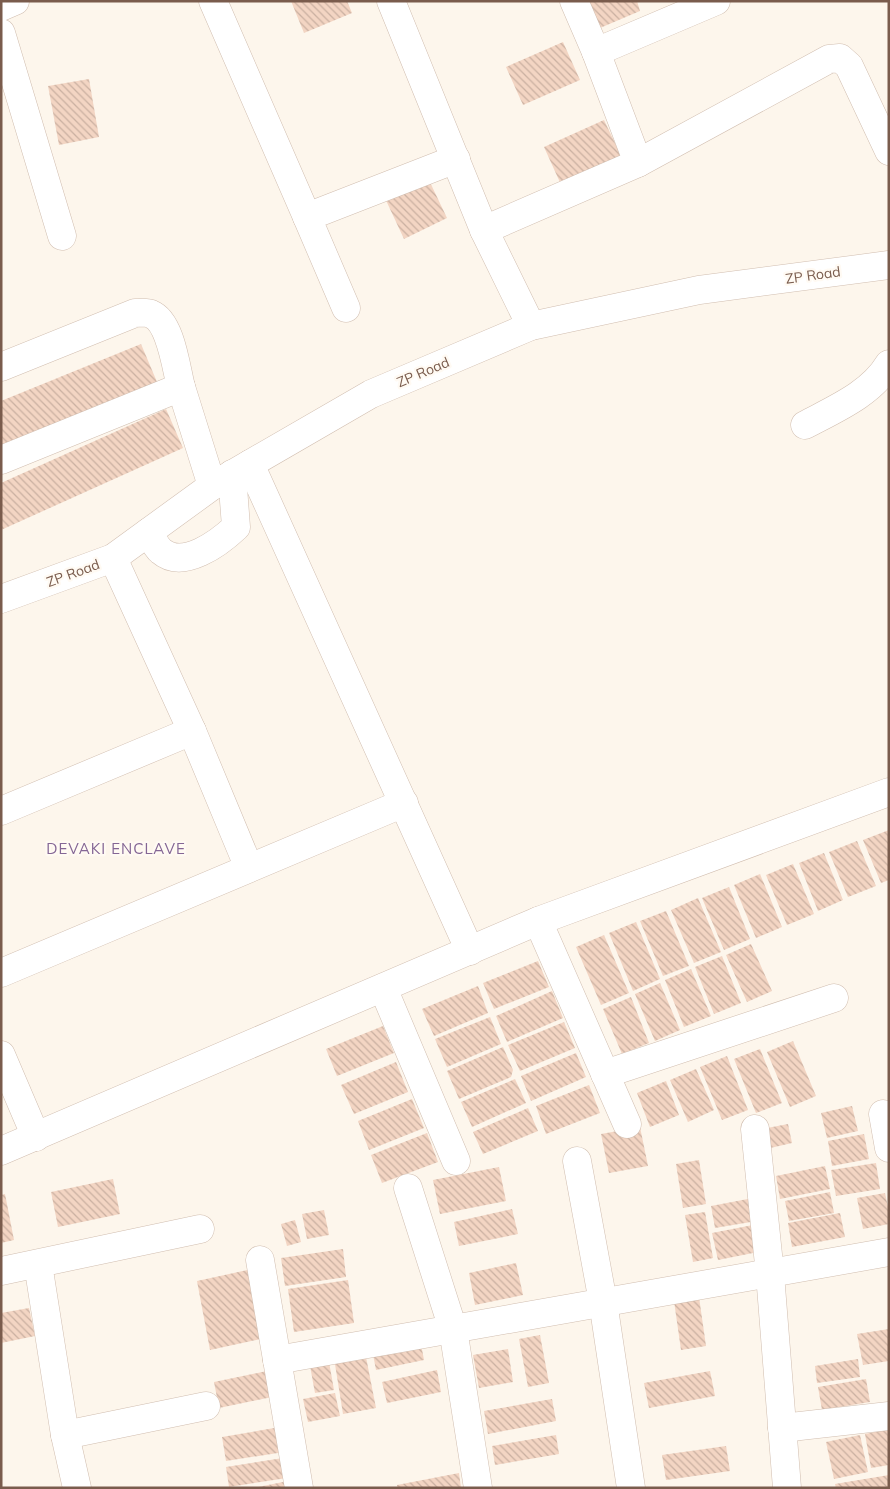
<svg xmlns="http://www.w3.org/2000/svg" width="890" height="1489" font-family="Mulish,sans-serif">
<defs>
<pattern id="building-back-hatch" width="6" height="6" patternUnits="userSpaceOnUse" patternTransform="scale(1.25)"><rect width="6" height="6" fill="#f3d5c3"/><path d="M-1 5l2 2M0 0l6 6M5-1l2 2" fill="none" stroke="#cab0a1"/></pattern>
</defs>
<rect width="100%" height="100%" fill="#fdf6ec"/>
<!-- building -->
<g fill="url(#building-back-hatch)">
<polygon points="291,1 347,1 352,13 304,33"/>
<polygon points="589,1 637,1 640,11 600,28"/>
<polygon points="563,42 580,80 523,105 506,67"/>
<polygon points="89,79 99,137 59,145 48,86"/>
<polygon points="604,120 624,162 563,189 544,147"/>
<polygon points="427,176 447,218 404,239 384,196"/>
<polygon points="141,344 157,382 1,446 1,401"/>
<polygon points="166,409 183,448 1,530 1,483"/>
<polygon points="889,830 889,880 881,883 863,840"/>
<polygon points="857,841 876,886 848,897 829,852"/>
<polygon points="824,853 843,900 818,911 799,863"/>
<polygon points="793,864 814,914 787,925 766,875"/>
<polygon points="760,874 782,927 756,938 734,885"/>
<polygon points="729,887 750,939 724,950 702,898"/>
<polygon points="698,898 721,952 694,963 671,910"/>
<polygon points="666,911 689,966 663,976 640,921"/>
<polygon points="636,922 660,979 633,991 609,933"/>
<polygon points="604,935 629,993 601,1005 576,947"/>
<polygon points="751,944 772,991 747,1002 726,955"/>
<polygon points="722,956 741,1003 714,1014 695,967"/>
<polygon points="538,961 549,987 494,1009 483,983"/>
<polygon points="691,969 711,1016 684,1027 665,980"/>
<polygon points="660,983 680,1030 655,1041 635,994"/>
<polygon points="478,986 488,1013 434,1036 422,1009"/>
<polygon points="552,991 563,1018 507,1042 496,1016"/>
<polygon points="631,997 649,1043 622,1054 603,1009"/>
<polygon points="490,1017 501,1044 447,1067 435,1039"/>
<polygon points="564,1022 575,1048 520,1071 508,1045"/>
<polygon points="383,1026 394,1053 337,1076 326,1049"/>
<polygon points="793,1041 816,1096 790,1107 767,1052"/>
<polygon points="503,1047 513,1070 511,1077 459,1099 447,1071"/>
<polygon points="760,1049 782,1103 756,1113 734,1059"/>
<polygon points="576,1053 586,1077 531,1101 521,1076"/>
<polygon points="727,1056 748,1110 722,1120 700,1067"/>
<polygon points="396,1062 408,1092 354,1114 341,1085"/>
<polygon points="696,1069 714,1110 688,1122 670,1080"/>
<polygon points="515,1079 526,1103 472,1127 461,1102"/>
<polygon points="666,1081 679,1115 650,1127 637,1093"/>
<polygon points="589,1085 600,1113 546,1134 536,1106"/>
<polygon points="412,1099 424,1128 369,1150 358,1121"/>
<polygon points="852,1106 858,1131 827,1138 821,1113"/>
<polygon points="528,1108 538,1131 483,1154 473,1132"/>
<polygon points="788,1124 792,1143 766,1149 762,1129"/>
<polygon points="640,1127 648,1166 609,1173 601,1134"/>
<polygon points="427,1133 438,1162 382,1183 371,1155"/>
<polygon points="864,1134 869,1159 832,1166 828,1141"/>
<polygon points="699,1160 706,1204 683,1208 676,1164"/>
<polygon points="876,1163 880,1189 836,1196 831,1170"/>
<polygon points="825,1166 830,1189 780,1199 776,1176"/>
<polygon points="499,1167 506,1201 440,1214 433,1180"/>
<polygon points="113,1179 120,1214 58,1227 51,1192"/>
<polygon points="830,1192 834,1213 789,1221 785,1201"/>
<polygon points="885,1193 889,1212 889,1224 863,1229 857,1198"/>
<polygon points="5,1194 14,1240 1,1243 1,1195"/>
<polygon points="753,1198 757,1221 715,1228 711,1206"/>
<polygon points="512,1209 518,1234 459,1246 454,1222"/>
<polygon points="324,1210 329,1235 307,1239 302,1214"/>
<polygon points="705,1212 713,1258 693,1262 685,1215"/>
<polygon points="840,1213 845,1237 792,1247 788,1223"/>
<polygon points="295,1220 301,1242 287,1246 281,1224"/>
<polygon points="758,1224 763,1251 718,1260 712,1233"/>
<polygon points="343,1249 346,1277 285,1286 281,1258"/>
<polygon points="516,1263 523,1295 475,1305 469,1273"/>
<polygon points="252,1269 265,1338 210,1350 197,1281"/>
<polygon points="348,1280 354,1323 294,1332 288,1289"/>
<polygon points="698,1290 706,1346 681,1350 673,1294"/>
<polygon points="29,1308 35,1336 1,1343 1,1313"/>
<polygon points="889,1329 889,1361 863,1365 857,1334"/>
<polygon points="540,1335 549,1383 528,1387 519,1339"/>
<polygon points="420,1339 424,1360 376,1370 372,1349"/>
<polygon points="508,1349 513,1382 479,1388 473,1355"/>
<polygon points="365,1352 376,1408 343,1414 334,1358"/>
<polygon points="858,1359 860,1377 817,1383 815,1366"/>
<polygon points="329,1362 334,1390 315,1393 310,1366"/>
<polygon points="437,1370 441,1392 387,1403 382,1382"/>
<polygon points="267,1371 272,1397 219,1408 214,1382"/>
<polygon points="710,1371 715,1396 649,1408 644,1383"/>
<polygon points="866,1379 870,1402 822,1410 818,1387"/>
<polygon points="335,1393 340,1416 308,1422 303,1399"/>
<polygon points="552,1399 556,1421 488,1434 484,1411"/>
<polygon points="280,1427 284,1452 226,1461 222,1437"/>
<polygon points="889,1429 889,1465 871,1468 865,1434"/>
<polygon points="556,1435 559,1454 495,1465 492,1446"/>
<polygon points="860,1435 868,1472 834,1479 826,1442"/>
<polygon points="726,1446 730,1471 666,1480 662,1455"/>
<polygon points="283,1458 287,1478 229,1487 226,1467"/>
<polygon points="459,1473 461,1488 397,1488 397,1485"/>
<polygon points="889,1475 889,1488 836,1488 835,1484"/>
<polygon points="288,1481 289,1488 258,1488 258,1487"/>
</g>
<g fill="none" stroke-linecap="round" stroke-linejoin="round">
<!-- minor casing -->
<g stroke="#d1beb0" stroke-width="29">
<g id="minor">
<polyline points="213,1 307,217"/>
<polyline points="391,1 484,230 531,326"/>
<polyline points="1,7 15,1"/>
<polyline points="1,33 62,236"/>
<polyline points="596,52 716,1"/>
<polyline points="638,163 829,59 840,58 849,66 889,151"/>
<polyline points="484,230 638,163 596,52 574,1"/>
<polyline points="346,308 307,217 456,159"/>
<path d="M1 367 135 313C140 313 147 312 151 314 171 322 176 368 181 387"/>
<path d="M805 425C835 409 871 394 889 364"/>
<polyline points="1,460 181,387 212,486"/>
<polyline points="250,464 470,951"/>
<path d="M149 532C152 538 156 547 161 551 183 570 219 543 236 527L232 474"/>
<polyline points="113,558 192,731 249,868"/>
<polyline points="1,599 113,558 212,486 371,394 531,326 699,290 889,265"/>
<polyline points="1,811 192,731"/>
<polyline points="538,921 627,1124"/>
<polyline points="1,973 404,803"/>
<polyline points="383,988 456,1161"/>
<polyline points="1,1055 36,1137"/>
<polyline points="605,1074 834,998"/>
<polyline points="883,1114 889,1148"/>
<polyline points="755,1129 770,1274 787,1488"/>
<polyline points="1,1151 538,921 889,792"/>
<polyline points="577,1161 603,1302 631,1488"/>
<polyline points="408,1188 453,1329 478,1488"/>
<polyline points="260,1260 299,1488"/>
<polyline points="38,1264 65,1435 77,1488"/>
<polyline points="1,1271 200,1229"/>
<polyline points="277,1360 889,1252"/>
<polyline points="782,1428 889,1416"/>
<polyline points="65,1435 206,1406"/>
</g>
</g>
<!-- minor -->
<use href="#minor" stroke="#fff" stroke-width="28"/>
</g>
<g text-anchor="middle" stroke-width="4.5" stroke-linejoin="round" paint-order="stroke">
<!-- street labels -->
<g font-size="14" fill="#7a5c4d" stroke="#fffaf3">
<text transform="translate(813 275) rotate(-8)" y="5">ZP Road</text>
<text transform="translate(423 372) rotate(-23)" y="5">ZP Road</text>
<text transform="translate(73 573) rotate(-20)" y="5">ZP Road</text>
</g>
<!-- neighbourhood labels -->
<g font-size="15" letter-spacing="1" fill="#846695" stroke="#fffaf3">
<text x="116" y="854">DEVAKI ENCLAVE</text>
</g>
</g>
<!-- border -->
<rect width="890" height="1489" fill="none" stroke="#7a5c4d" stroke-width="5"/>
</svg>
